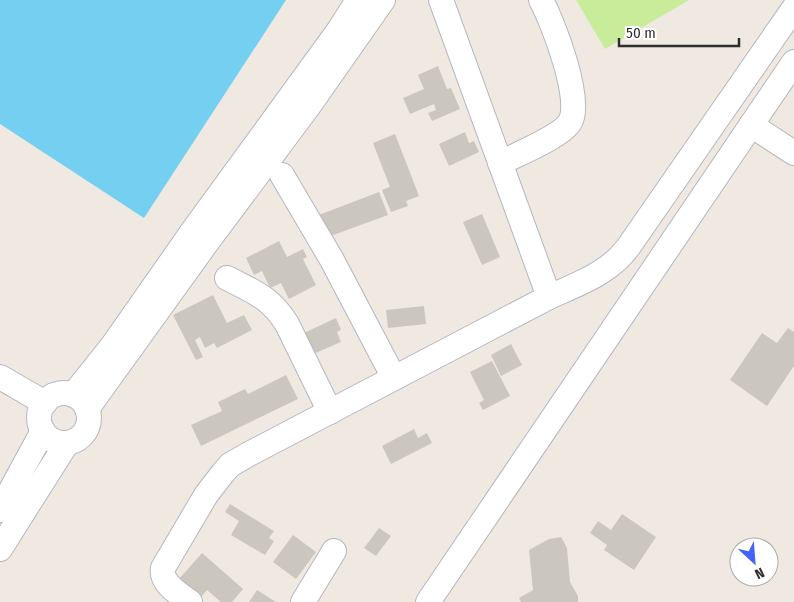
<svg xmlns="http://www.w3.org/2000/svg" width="794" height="602" font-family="'Fira Sans Condensed',sans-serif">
<rect width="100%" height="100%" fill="#efe9e1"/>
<!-- pitch -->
<polygon fill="#c9ec9a" points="576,0 689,0 605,49"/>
<!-- water -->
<polygon fill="#75cff0" points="0,0 286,0 144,218 0,124"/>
<!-- building -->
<g fill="#cbc7bf">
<polygon points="438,66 447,89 451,88 460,109 432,121 428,113 436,110 434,104 410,114 403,98 424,89 418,75"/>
<polygon points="465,132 469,143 474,141 479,152 449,166 439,144"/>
<polygon points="395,134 419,196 406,201 408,206 391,212 382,190 390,187 373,143"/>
<polygon points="379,192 388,215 328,237 319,215"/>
<polygon points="482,214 500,257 482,265 463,222"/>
<polygon points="279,241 287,257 303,249 307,257 303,259 316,285 289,299 281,283 270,288 262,271 254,275 246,258"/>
<polygon points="213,295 227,323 244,315 252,330 217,348 214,343 205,348 200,337 195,340 203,357 196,360 173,315"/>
<polygon points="424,306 426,324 388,328 386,310"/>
<polygon points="336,318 341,330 337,332 341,342 313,354 304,333"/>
<polygon points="788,328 794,332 794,366 767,406 730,380 762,333 777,343"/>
<polygon points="511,344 522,365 501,376 491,355"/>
<polygon points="492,361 510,396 483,410 479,403 484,400 470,372"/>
<polygon points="286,375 298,399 201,446 191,425 222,411 218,402 245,389 248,394"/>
<polygon points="414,429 418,438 427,433 432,443 391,464 382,446"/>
<polygon points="230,504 274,531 269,538 274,541 265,555 231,535 239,521 225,512"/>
<polygon points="622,514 656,537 634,570 604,550 607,545 590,533 598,521 611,530"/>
<polygon points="379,528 391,536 376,556 364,548"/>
<polygon points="293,535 316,552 296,579 273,562"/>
<polygon points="561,537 567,548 570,582 578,596 578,602 521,602 519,598 533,590 529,550 549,539"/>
<polygon points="202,553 243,589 232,602 221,602 207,590 201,597 179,579"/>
<polygon points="257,590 276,602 249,602"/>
</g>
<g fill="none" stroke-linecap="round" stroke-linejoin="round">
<!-- minor casing -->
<g stroke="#b4b7c1" stroke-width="26">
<g id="minor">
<polyline points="441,0 549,297"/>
<polyline points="751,125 794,153"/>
<path d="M500 163C516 155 562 136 570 122 583 100 553 22 541 0"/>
<polyline points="282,175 332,260 394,378"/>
<path d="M227 278C254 292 270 297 287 324L330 412"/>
<polyline points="0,377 45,403"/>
<circle cx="64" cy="418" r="25"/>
<polyline points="73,395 113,345 192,232 339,30 358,0"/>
<polyline points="87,409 208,241 308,107 383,0"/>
<polyline points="0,510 43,431"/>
<polyline points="0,549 67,443"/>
<path d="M190 602C179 594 160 583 163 568L206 495 223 473 230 465 249 454 549 297C578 284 610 273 629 246L794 8"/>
<polyline points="303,602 334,551"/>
<polyline points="428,602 794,62"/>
</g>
</g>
<!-- minor -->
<use href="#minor" stroke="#fff" stroke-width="24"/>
</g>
<!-- north arrow -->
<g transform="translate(754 562) rotate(154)"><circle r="24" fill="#ffffff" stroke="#ababab"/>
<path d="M0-4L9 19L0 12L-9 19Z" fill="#4264fb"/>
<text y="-8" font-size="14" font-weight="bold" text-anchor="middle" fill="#2e2e2e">N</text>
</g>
<!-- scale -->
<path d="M619 38v8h120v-8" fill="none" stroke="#2e2e2e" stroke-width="2.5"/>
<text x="626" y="38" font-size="15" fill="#2e2e2e" stroke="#ffffff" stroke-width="4" paint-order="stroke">50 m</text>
</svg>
